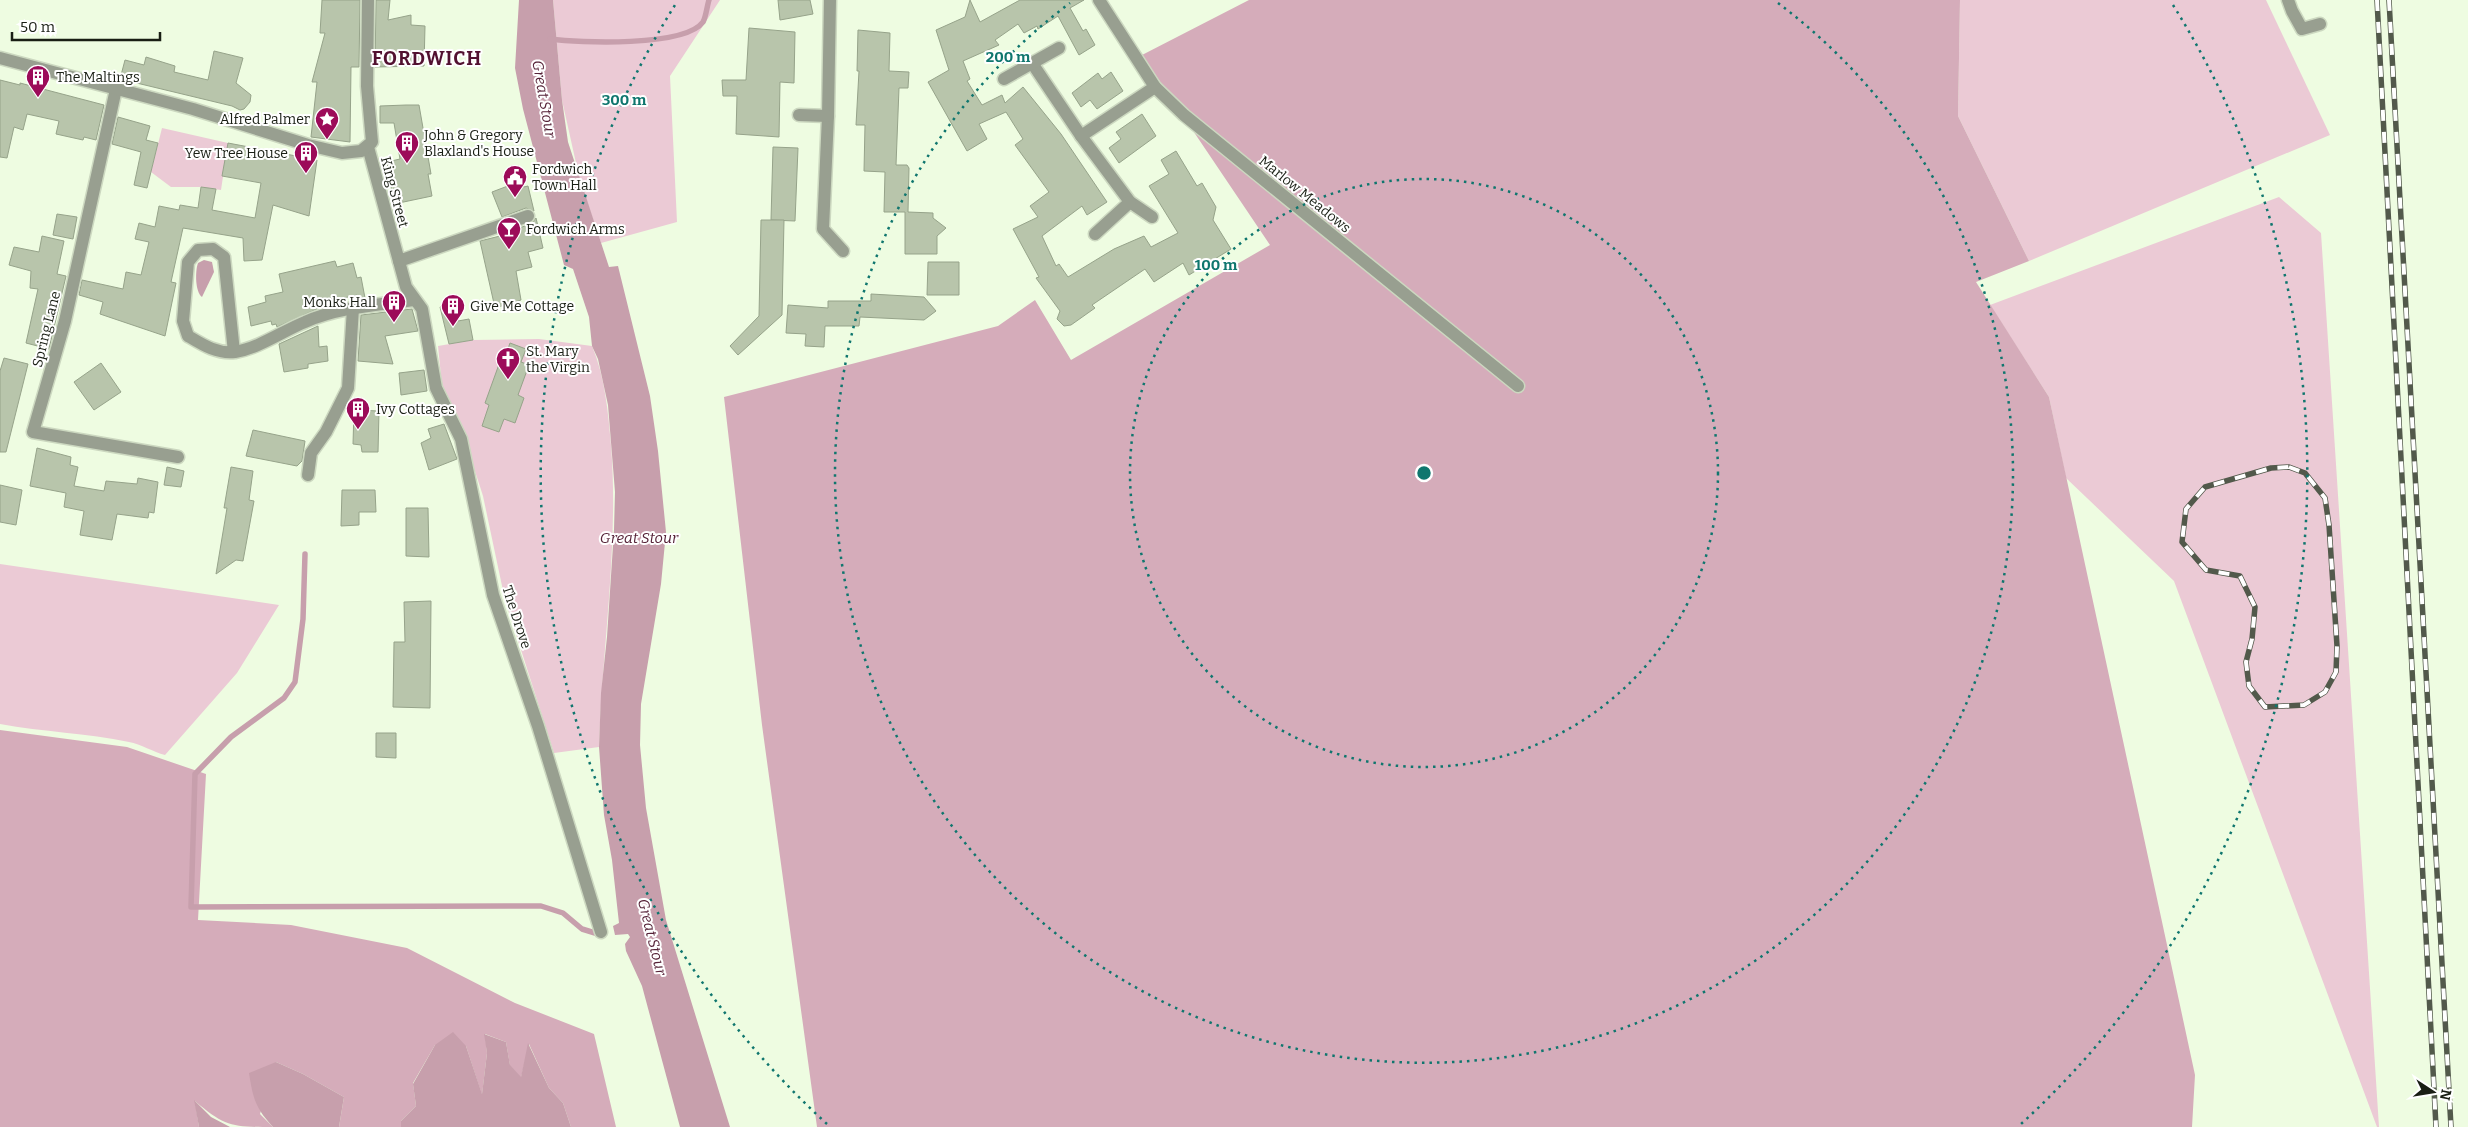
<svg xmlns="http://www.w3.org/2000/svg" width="2468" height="1127" font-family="Bitter,serif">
<rect width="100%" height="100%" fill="#eefce1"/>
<!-- green -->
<g fill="#ebcad5">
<polygon points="553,0 720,0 670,76 677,222 601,243 580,181 562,100"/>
<polygon points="1960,0 2266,0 2330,135 2029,261 1958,116"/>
<polygon points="162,128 228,143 221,190 201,187 171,187 151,172"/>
<polygon points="2279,197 2321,233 2379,1127 2377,1127 2174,581 2066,478 2049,397 1990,305"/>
<path d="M539 339 592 346C605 377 608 411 611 445 619 547 602 646 599 747L554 753 505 600 483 496 464 437 442 386 438 346 473 340Z"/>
<path d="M0 564 279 605 237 673 165 755C153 752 141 744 129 742 87 733 43 732 0 724Z"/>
</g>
<!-- forest -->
<g fill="#d5acba">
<polygon points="1249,0 1960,0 1958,116 2029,261 1976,282 2049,397 2195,1075 2192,1127 817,1127 762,725 724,397 998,326 1035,300 1071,360 1270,245 1142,55"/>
<path d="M0 730 127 747 206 774 198 920 291 925 407 948 515 1003 594 1034 616 1127H571L563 1103 549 1088 529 1044 521 1078 510 1066 506 1042 485 1034 487 1053 482 1095 466 1046 435 1045 413 1083 416 1106 401 1121V1127H339L344 1097 303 1074 276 1062 260 1114 273 1127C233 1127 225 1127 195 1101L199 1127H0Z"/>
</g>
<!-- water -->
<g fill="#c79fac">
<polygon points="519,0 553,0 562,100 568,142 609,267 618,266 650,396 658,451 666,532 661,584 641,704 640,745 646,808 666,920 730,1127 680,1127 642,986 626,951 625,944 630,937 628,934 615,935 613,926 619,923 612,860 604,815 599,747 601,693 607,637 614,530 615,492 608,405 598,359 592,346 589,317 573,269 564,265 523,109 515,68"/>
<path d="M204 260 212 262 214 272 202 297C195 292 195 271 198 263Z"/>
<polygon points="453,1032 466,1046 482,1094 487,1053 484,1034 506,1042 510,1065 521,1077 528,1043 549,1088 563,1103 571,1127 401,1127 401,1121 416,1106 413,1084 435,1045"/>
<path d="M276 1062 303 1074 344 1097 339 1127H273C255 1108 253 1098 249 1073Z"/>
<polygon points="194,1100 211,1117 230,1127 199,1127"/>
</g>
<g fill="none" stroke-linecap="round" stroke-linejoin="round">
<!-- stream -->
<g stroke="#c79fac" stroke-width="5.5">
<path d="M550 39C579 43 685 47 703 22 706 17 707 6 709 0"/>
<polyline points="305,554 303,619 295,682 284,698 231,737 195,774 191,907 541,906 563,913 582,929 595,933"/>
</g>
</g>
<!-- building -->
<g fill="#b8c5ab" stroke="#96a38a">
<polygon points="322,0 360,0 359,67 351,67 350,142 311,137 317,82 312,82 325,33 320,33"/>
<polygon points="376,0 390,0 388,20 411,15 411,25 425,26 424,66 375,67"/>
<polygon points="778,0 810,0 813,14 780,20"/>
<polygon points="970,0 980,22 1020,0 1084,0 1070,8 1083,31 1086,29 1095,45 1079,55 1058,16 1038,29 1037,26 1024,33 1018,24 995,40 999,45 963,61 970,79 967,81 982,105 1002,95 1005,103 1023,87 1061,134 1107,202 1087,215 1082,206 1042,236 1056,266 1059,264 1068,277 1114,249 1144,236 1151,247 1178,233 1149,186 1169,174 1161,160 1176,151 1197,186 1202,183 1216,207 1213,220 1231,249 1189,275 1183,263 1154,282 1145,269 1092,305 1095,308 1071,325 1064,326 1057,319 1060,311 1036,278 1039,277 1013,229 1038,217 1030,206 1049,192 1015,145 1023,139 1006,112 979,124 987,139 967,151 928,82 949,70 936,30 965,17"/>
<polygon points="749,28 795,32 794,83 780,82 779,137 736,134 737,96 723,96 722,80 746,80"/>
<polygon points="858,30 890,33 889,71 909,72 908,88 899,88 896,165 907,165 909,168 908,212 933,213 933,218 946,228 937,236 937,254 905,254 905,212 884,212 885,172 864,171 865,125 856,125 859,71 857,71"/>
<polygon points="214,51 243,58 236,83 251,95 250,102 244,109 240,110 232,106 120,79 125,60 144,65 146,57 175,66 174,72 208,80"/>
<polygon points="1111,72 1123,91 1097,109 1090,100 1081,107 1072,93 1098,73 1102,79"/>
<polygon points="0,80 20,85 20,83 104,105 96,140 84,137 83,140 56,134 59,121 27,114 23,130 14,127 7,158 0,157"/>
<polygon points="406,105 419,105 431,174 428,174 432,196 394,204 387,162 400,159 394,123 380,123 380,106"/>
<polygon points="1142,114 1156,136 1119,163 1109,148 1121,139 1116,132"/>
<polygon points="118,117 150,126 146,140 158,143 147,188 134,185 141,152 112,144"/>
<polygon points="228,143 317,160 309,216 273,205 262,260 244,261 243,238 183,228 171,282 176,283 165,336 100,314 103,302 79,295 82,280 123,289 126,272 141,275 149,242 135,239 139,223 155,227 159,206 179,210 180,205 198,208 201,187 216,189 212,210 255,218 261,183 222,176"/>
<polygon points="773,147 798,148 795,221 771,220"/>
<polygon points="521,181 524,187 528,186 534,211 526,208 502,217 492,192"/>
<polygon points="57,214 77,217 73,239 53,235"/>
<polygon points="536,218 543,248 528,252 532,267 516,271 521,300 495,308 480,241 508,234 507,232 531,224"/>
<polygon points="761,220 784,220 782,315 738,355 730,346 759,316"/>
<polygon points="42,236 64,241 57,274 66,276 49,349 26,343 38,289 30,288 31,271 9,265 14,247 39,252"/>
<polygon points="335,261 337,267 353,263 357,278 361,277 365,298 357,299 357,295 317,304 317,309 277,327 276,324 272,325 271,321 251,326 248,307 266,302 265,296 283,292 279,274"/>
<polygon points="928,262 959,262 959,295 927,295"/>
<polygon points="871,294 924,297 936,311 924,320 860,317 859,326 825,326 824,347 805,346 806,334 786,333 788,305 828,308 828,301 871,301"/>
<polygon points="454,304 458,321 469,319 473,340 449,344 440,307"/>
<polygon points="412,309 418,331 385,336 393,364 358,361 361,315"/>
<polygon points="318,326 319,347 327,346 328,361 308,364 308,368 284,372 279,344"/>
<polygon points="510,343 526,349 521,362 529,365 518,395 524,398 515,423 504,419 499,432 482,426 489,405 485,403 502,356 505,357"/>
<polygon points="4,358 28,364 6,452 0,452 0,371"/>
<polygon points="101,363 121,392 94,410 74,382"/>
<polygon points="424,370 427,391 401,395 399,373"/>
<polygon points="354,410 379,411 378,452 362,452 361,445 353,444"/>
<polygon points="444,424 457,459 429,470 421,443 431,438 428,429"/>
<polygon points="253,430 305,441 302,461 297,466 246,456"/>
<polygon points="37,448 71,457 70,465 78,467 74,486 104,491 106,481 137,484 138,478 158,482 154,513 149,512 148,518 117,514 112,540 80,535 84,511 64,507 66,493 30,486"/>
<polygon points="167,467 184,471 181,487 164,485"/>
<polygon points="231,467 253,471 249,500 254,501 243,561 236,560 216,574 227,508 224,508"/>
<polygon points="0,485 22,490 16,525 0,522"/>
<polygon points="342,490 375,490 376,512 359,512 359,525 341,526"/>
<polygon points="406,508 428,508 429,557 406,556"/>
<polygon points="431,601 430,708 393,707 394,642 405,642 404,602"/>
<polygon points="376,733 396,733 396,758 376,757"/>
</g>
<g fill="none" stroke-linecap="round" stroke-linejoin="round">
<!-- minor casing -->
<g stroke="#ccd8c0" stroke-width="15">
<g id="minor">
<polyline points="830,0 828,116 823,229 843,251"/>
<polyline points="1099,0 1155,87 1184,115 1518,386"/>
<polyline points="2288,0 2292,11 2302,29 2320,24"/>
<polyline points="1032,63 1081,136 1130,202 1152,217"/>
<polyline points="1004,79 1059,48"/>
<polyline points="116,89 65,321 33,432 178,457"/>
<polyline points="799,115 828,116"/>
<polyline points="1081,136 1155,87"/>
<polyline points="368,147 406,287 422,309 436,388 461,439 493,595 538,726 601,932"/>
<polyline points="1095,234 1130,202"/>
<polyline points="399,261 528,216"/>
<path d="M234 352 224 257 213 249 198 250 188 262 183 321 188 336C203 345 217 354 235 352 259 348 283 331 305 322 339 307 378 305 414 300"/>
<polyline points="308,475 311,453 326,432 348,388 353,308"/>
</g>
</g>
<!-- tertiary casing -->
<g stroke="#ccd8c0" stroke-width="15">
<polyline id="tertiary" points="0,58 193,109 308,145 342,153 361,151 372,142 367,86 368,0"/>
</g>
<!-- minor -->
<use href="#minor" stroke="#989f90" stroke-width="12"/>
<!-- tertiary -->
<use href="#tertiary" stroke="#989f90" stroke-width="12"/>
<!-- rail casing -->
<g stroke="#52594b" stroke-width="5.5">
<g id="rail">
<polyline points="2377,0 2436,1127"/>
<polyline points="2389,0 2451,1127"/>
<polygon points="2289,467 2305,473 2325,498 2329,525 2337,646 2336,672 2325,692 2304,705 2265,707 2249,686 2246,662 2252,639 2255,607 2240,576 2206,570 2182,542 2186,509 2205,487 2271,468"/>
</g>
</g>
<!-- rail -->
<use href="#rail" stroke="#fff" stroke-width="4" stroke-dasharray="11" stroke-linecap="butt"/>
</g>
<!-- distance rings -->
<g fill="none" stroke="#0f766e" stroke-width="2.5" stroke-dasharray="2.5 5">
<circle cx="1424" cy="473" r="294"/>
<path d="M1778 3A589 589 0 1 1 1070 3"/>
<path d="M827 1124A883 883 0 0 1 675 5M2173 5A883 883 0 0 1 2021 1124"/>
</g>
<!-- icons -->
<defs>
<g id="building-pin" transform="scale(1.25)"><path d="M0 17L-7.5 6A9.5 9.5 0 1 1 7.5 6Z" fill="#9c0b59" stroke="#fff"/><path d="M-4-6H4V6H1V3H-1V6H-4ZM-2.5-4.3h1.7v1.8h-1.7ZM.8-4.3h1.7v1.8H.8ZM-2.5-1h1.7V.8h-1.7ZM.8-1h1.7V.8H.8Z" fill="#fff"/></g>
<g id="sight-pin" transform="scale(1.25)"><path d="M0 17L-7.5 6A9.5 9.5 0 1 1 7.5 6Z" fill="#9c0b59" stroke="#fff"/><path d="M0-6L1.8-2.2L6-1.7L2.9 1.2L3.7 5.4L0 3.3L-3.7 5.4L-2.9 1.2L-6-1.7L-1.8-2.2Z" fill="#fff"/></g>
<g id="civic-pin" transform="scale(1.25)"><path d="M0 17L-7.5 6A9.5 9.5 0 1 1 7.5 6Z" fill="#9c0b59" stroke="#fff"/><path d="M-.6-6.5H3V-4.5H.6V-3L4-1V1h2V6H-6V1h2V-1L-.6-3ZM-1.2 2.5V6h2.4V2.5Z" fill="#fff"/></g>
<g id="bar-pin" transform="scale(1.25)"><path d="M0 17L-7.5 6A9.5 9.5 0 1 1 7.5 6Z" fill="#9c0b59" stroke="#fff"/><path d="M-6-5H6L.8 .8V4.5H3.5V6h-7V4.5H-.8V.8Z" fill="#fff"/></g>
<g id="church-pin" transform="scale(1.25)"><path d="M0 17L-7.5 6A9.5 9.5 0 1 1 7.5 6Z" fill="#9c0b59" stroke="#fff"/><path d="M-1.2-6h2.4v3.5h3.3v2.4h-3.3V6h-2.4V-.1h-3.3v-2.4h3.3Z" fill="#fff"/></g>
</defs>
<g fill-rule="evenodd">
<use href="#building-pin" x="38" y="77"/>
<use href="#sight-pin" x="327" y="119"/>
<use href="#building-pin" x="407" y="143"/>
<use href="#building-pin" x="306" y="153"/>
<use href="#civic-pin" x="515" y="177"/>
<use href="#bar-pin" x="509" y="229"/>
<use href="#building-pin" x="394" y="302"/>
<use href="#building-pin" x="453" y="306"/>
<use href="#church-pin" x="508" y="359"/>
<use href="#building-pin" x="358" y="409"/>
</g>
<g text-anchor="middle" stroke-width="4" stroke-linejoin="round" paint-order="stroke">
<!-- poi labels -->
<g font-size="14" fill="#191e14" stroke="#fff" text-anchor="start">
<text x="56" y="82">The Maltings</text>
<text x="310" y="124" text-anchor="end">Alfred Palmer</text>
<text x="424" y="140">John &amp; Gregory<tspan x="424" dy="16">Blaxland's House</tspan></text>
<text x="288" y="158" text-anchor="end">Yew Tree House</text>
<text x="532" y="174">Fordwich<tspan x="532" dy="16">Town Hall</tspan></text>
<text x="526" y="234">Fordwich Arms</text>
<text x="376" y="307" text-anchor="end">Monks Hall</text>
<text x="470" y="311">Give Me Cottage</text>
<text x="526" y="356">St. Mary<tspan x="526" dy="16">the Virgin</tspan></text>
<text x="376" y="414">Ivy Cottages</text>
</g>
<!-- street labels -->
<g font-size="14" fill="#191e14" stroke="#fff">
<text transform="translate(395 192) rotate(75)" y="5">King Street</text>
<text transform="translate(1305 194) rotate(39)" y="5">Marlow Meadows</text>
<text transform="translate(46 329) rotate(-76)" y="5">Spring Lane</text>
<text transform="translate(517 617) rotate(72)" y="5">The Drove</text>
</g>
<!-- water labels -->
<g font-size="15" font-style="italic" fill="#552237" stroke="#fff">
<text transform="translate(544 99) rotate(80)" y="5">Great Stour</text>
<text x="639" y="543">Great Stour</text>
<text transform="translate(652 937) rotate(76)" y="5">Great Stour</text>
</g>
<!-- district labels -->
<g font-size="19" font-weight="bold" letter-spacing="1" fill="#521130" stroke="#fff">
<text x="427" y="65">FORDWICH</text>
</g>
</g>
<circle cx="1424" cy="473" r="8" fill="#0f766e" stroke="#fff" stroke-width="2.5"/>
<g font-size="15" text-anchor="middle" font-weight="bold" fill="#0f766e" stroke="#fff" stroke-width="4" stroke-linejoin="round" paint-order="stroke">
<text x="1008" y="62">200 m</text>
<text x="624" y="105">300 m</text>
<text x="1216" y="270">100 m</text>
</g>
<!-- north arrow -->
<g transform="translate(2433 1092) rotate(102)" stroke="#ffffff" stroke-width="4" paint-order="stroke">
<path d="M0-4L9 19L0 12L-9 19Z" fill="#191e14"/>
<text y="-8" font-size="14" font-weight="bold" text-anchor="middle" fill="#191e14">N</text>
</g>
<!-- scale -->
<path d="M12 32v8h148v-8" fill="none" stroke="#191e14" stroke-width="2.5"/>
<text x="20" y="32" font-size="15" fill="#191e14" stroke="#ffffff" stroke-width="4" paint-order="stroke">50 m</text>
</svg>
